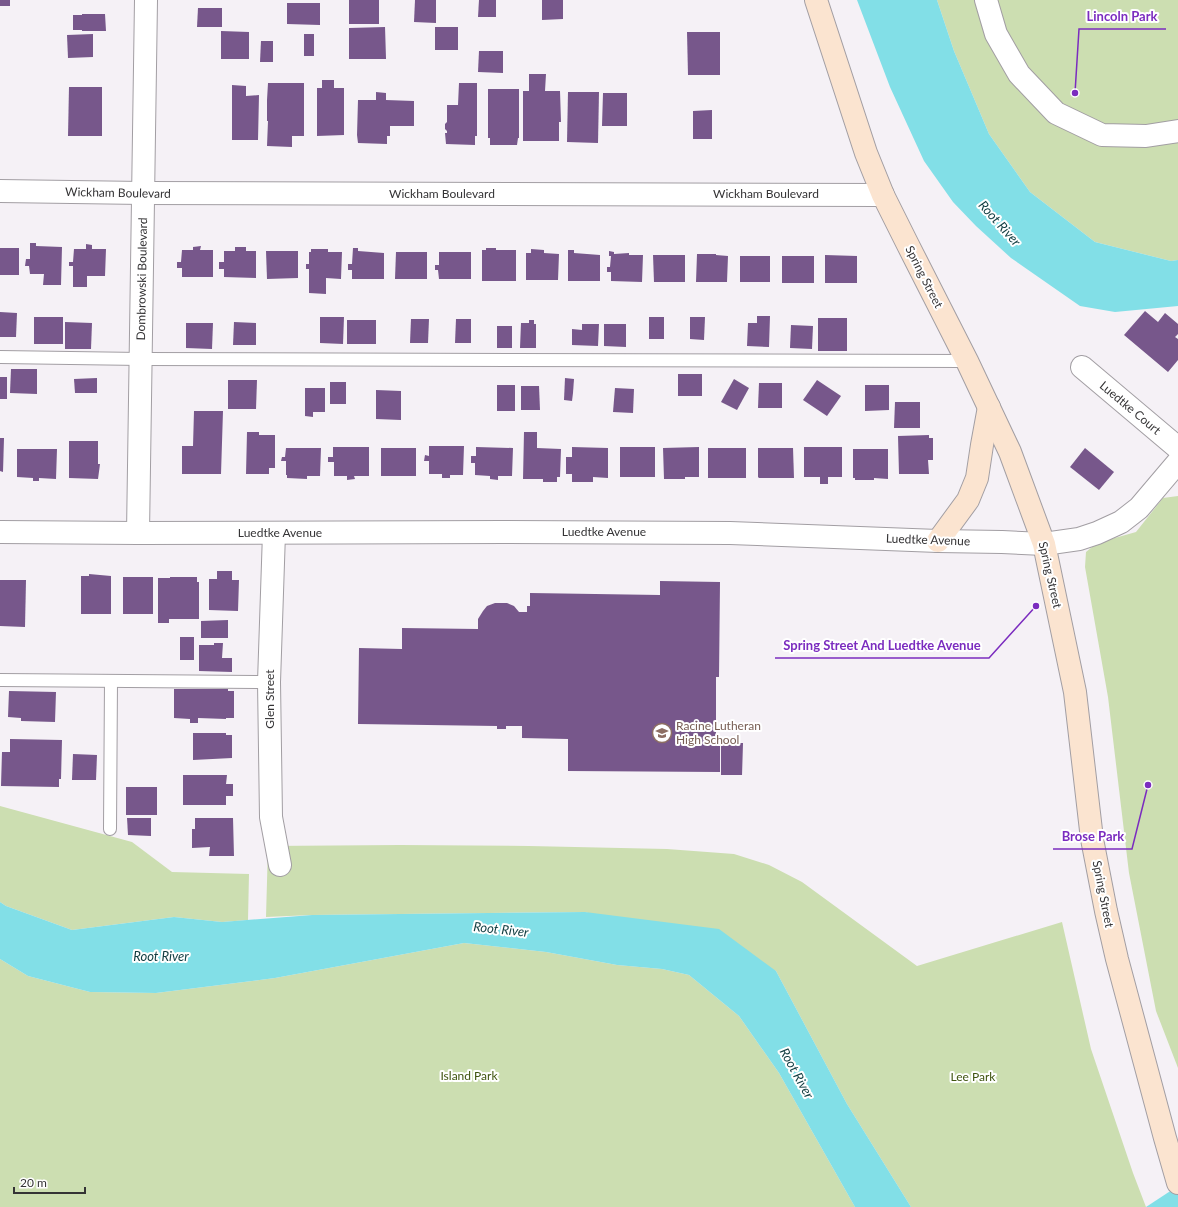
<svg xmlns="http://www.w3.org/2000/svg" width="1178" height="1207" font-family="Lato,sans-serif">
<rect width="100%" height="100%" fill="#f5f1f6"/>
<!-- green -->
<g fill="#ccdeb1">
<polygon points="937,0 1178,0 1178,260 1171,261 1095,242 1030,192 989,134 954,51"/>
<polygon points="1178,496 1178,1068 1156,1011 1129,873 1108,697 1085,567 1086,552 1097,543 1136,532 1163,498"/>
<polygon points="0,806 132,842 172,872 249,874 248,920 222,922 174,917 72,930 6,906 0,902"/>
<polygon points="400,845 529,846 667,849 734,854 769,865 802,882 917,966 1062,922 1091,1049 1133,1173 1146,1207 911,1207 847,1104 776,971 585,912 312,915 266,917 268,846"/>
<polygon points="464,943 546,952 617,965 662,969 689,975 739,1016 779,1073 855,1207 0,1207 0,959 28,976 90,992 156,993 275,978"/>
</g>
<!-- water -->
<g fill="#82dfe7">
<polygon points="857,0 937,0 954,51 989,134 1030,192 1095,242 1171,261 1178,260 1178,306 1115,312 1080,306 1011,258 976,226 953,202 924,161 890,87"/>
<polygon points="0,902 6,906 72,930 174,917 222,922 312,915 585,912 719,929 776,971 847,1104 911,1207 855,1207 779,1073 739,1016 689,975 662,969 617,965 546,952 464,943 275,978 156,993 90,992 28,976 0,959"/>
<polygon points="1178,1186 1178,1207 1146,1207"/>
</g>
<!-- building -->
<g fill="#77578b">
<rect x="0" y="0" width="10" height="6"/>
<rect x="349" y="0" width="30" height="24"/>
<polygon points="415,0 436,0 436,23 414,22"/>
<polygon points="479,0 496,0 496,17 478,17"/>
<polygon points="542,0 563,0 563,19 542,20"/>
<polygon points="287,3 320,3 320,25 287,24"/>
<polygon points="198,8 222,8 222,27 197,27"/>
<polygon points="82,14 105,14 106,31 82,31 82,30 73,30 73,15 82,15"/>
<polygon points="385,27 386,59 349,59 349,28"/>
<rect x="435" y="27" width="23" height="23"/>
<polygon points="221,31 249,32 249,59 221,59"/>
<polygon points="687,32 720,32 720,75 688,75"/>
<polygon points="93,34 93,57 68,58 67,35"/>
<rect x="304" y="34" width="10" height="22"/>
<polygon points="261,41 273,41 273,62 260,62"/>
<polygon points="479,51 503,51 503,73 478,72"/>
<polygon points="529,74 546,74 545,91 560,91 561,122 559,122 559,141 523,141 523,91 529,91"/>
<polygon points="322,80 334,80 334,88 344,88 344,135 317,136 317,88 322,88"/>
<polygon points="268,83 304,83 304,136 292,136 292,147 267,146 268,121 267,121 267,100"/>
<polygon points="459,83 477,83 477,136 475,136 475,145 446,144 445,133 447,133 447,131 445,129 445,124 447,122 447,105 458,105"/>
<polygon points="232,85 246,86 246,96 259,95 258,140 232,140"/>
<polygon points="69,87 102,87 102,136 68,136"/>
<polygon points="488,89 519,89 519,138 518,138 517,145 490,145 490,138 488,138"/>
<polygon points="376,92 386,93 386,100 414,101 414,126 390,126 390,136 387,136 387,144 358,143 357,135 358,100 376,100"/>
<polygon points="568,92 599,92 598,143 567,142"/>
<polygon points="603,93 627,93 627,126 602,126"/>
<polygon points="712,110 712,139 693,139 693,111"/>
<polygon points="30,243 36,243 36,246 62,247 61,285 43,285 44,274 30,274 29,266 25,266 26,259 30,259"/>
<polygon points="86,244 92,245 92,249 106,249 105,276 87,276 87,287 73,287 73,266 69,266 69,262 73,262 74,249 86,249"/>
<polygon points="201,246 200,250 213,250 213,277 182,277 182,268 177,268 177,262 181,262 182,250 193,250 193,247"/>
<polygon points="235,247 246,247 246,251 256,251 256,278 224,277 224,269 219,269 219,262 224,262 224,251 235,251"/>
<rect x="0" y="248" width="19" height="27"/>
<polygon points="353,248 358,248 358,251 384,253 384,279 352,279 352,270 348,270 348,264 352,264"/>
<polygon points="486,248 496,248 496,250 516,250 516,281 482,281 482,250 486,250"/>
<polygon points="311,249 328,249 328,252 342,252 341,279 326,278 326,294 309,293 309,269 306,269 306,264 309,264 309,252 311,252"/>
<polygon points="531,249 544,250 544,253 559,254 558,280 526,280 526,253 531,253"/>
<polygon points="568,250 574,250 574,253 600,255 600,281 568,281"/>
<polygon points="266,251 298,251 298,278 267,279"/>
<polygon points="609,251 614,252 614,254 629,253 629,255 643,255 642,282 611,281 611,272 607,272 607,267 610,267 611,256 609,256"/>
<polygon points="396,252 427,252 427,279 395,279"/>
<polygon points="439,252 471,252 471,279 439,279 438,270 435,270 435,265 439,265"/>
<polygon points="697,254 716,254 716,255 728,256 727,282 696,282"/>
<polygon points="653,255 685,255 685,282 654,282"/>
<polygon points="825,255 857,256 857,283 825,283"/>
<rect x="740" y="256" width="30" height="26"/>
<rect x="782" y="256" width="32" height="27"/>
<polygon points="1145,311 1158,322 1165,313 1178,324 1178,334 1175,337 1178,339 1178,360 1168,372 1124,335"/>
<polygon points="0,312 17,313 16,337 0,337"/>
<polygon points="757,316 770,316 769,347 747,346 748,323 757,323"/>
<rect x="34" y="317" width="29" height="27"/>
<polygon points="320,317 344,317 343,344 320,343"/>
<rect x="649" y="317" width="15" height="22"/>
<polygon points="690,317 705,317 704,340 690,339"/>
<rect x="818" y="318" width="29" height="33"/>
<polygon points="411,319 429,319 428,343 410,343"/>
<polygon points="456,319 471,319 471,343 455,343"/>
<rect x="347" y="320" width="29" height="24"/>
<polygon points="529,320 534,320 534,324 536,324 536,348 520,348 521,323 529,323"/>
<polygon points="65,322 92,323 91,349 65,349"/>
<polygon points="234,322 256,323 256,345 233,345"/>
<polygon points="186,323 213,323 212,349 186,348"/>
<polygon points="582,324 599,324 598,346 572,345 572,329 582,330"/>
<polygon points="604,324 626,324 626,347 604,346"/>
<polygon points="791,325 813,326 812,349 790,348"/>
<rect x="497" y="326" width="15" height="22"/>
<polygon points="11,369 37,369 37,394 10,393"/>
<rect x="678" y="374" width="24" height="22"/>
<rect x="0" y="377" width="7" height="22"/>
<polygon points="97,378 97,393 75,393 74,379"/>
<polygon points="565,378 574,379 573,393 572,401 564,400"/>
<polygon points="734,379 749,388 737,410 721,402"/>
<polygon points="228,380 257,380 256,409 228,409"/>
<polygon points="817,380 841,396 827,416 803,400"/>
<rect x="330" y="382" width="16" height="22"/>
<polygon points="759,383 782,383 782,408 758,408"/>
<rect x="497" y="385" width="18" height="26"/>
<polygon points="865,385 889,385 889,410 865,411"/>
<polygon points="521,386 539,386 540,410 521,410"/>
<polygon points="305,388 325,388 325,412 313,412 313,417 305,416"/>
<polygon points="615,388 634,389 633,413 613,412"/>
<polygon points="376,390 401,391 401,420 376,419"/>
<polygon points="895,402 920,402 920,428 894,428"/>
<polygon points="194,411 223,411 221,474 182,474 182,446 193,446"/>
<polygon points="247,432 259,432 259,435 275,435 275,468 269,468 269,474 246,474"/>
<polygon points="524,432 537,432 537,448 561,449 560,477 557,477 557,482 543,482 543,479 523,479"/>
<polygon points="929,435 929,438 933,438 933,460 928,460 929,474 899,474 898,436"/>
<polygon points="0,438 4,438 3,472 0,471"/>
<polygon points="69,441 98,441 98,464 100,464 98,479 69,478"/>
<polygon points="429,446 464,446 463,475 450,475 450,478 442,478 442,474 429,474 429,461 424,461 425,455 429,456"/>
<polygon points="333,447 369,447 369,476 354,476 355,479 347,480 347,476 334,476 334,462 328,462 328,457 333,457"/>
<polygon points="476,447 513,448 512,476 498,476 498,480 490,479 490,476 475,475 475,463 471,463 471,456 476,456"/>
<polygon points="572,447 608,448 608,478 593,477 593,482 572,482 572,474 566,474 566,457 572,457"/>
<rect x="620" y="447" width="35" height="30"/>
<polygon points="699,447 699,477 685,477 685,479 664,479 663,448"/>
<polygon points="804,447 842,447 842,477 828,477 828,484 820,484 820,477 804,477"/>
<polygon points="286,448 321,448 320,476 307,476 307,479 287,478 287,475 286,475 286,461 281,461 282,457 285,457"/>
<rect x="381" y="448" width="35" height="28"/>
<rect x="708" y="448" width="38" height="30"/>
<polygon points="758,448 793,448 794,478 759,478 758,477"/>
<polygon points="1085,448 1114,472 1099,490 1070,467"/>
<polygon points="17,449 57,449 56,479 39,478 39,481 33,481 33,478 17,477"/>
<polygon points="853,449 888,449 888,479 874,478 874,480 855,480 855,478 853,478"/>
<polygon points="217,571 232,571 232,580 239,580 238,611 209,610 209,579 217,579"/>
<polygon points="89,574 111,576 111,614 81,614 81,576 89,576"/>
<rect x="123" y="577" width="30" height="37"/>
<polygon points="170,577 197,577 197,582 199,582 199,619 169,619 169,623 158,623 158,578 170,578"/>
<polygon points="0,580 26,580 25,627 0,626"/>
<polygon points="660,581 720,582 719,677 716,677 716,736 720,737 720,772 568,771 568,739 522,738 522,726 506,726 506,729 497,729 497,726 358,724 359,648 402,649 402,628 478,629 478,619 483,611 487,606 495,603 507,603 514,606 519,612 527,612 527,606 530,606 530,593 660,595"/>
<polygon points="228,620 228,638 201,638 201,621"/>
<rect x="180" y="637" width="14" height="23"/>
<polygon points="214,643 223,643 222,658 232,658 232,672 199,671 199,645 214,645"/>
<polygon points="174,689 228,689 228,691 234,691 234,718 226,718 226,719 198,718 198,723 190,723 190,719 174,718"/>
<polygon points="9,691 56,692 55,722 21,721 21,718 8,717"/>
<polygon points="193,733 226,733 226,735 232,735 232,758 193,760"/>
<polygon points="10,739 62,740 61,779 59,779 59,787 1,786 2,752 10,752"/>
<polygon points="721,743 743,743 742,775 721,775"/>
<polygon points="73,754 97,755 96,780 72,780"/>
<polygon points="183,775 227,775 226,784 233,784 233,796 226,796 226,805 183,805"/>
<rect x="126" y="787" width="31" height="28"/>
<polygon points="127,818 151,818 151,836 128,835"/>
<polygon points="195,818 233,818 234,856 209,856 210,847 192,848 192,829 195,829"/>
</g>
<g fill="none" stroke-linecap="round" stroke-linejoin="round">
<!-- service casing -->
<g stroke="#a29ea3" stroke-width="14">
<g id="service">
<polyline points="0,357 141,359 967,361"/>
<polyline points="0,680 269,682"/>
<polyline points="110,829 111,681"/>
</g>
</g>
<!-- minor casing -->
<g stroke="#a29ea3" stroke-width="24">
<g id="minor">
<polyline points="986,0 996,34 1019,74 1056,113 1102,135 1146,136 1178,131"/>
<polyline points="0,191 143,193 883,195"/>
<polyline points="1082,367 1178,448"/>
<polyline points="0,532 138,533 505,532 730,533 938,541 1002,542 1044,544 1079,539 1097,533 1121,522 1139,508 1178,462"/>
<polyline points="138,533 146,0"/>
<polyline points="274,533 269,682 271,817 280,865"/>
</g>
</g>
<!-- secondary casing -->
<g stroke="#a29ea3" stroke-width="24">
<g id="secondary">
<polyline points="816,0 866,153 883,195 908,245 967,361 1010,452 1044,544 1075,692 1092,839 1106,911 1117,959 1165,1138 1178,1183"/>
<polyline points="938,541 968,500 977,478 982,445 989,407"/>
</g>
</g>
<!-- service -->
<use href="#service" stroke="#fff" stroke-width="12"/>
<!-- minor -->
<use href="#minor" stroke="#fff" stroke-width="22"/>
<!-- secondary -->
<use href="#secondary" stroke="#fbe4d0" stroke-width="22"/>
</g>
<!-- icons -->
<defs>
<g id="school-ring" transform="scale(1)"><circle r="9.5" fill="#fff" stroke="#8d6e63" stroke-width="1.5"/><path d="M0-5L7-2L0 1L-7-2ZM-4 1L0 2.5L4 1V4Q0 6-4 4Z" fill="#8d6e63"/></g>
</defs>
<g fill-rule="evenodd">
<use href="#school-ring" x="662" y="733"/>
</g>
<g text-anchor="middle" stroke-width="4" stroke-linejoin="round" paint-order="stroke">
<!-- street labels -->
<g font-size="12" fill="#343335" stroke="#fff">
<text transform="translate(118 193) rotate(1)" y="4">Wickham Boulevard</text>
<text x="442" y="198">Wickham Boulevard</text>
<text x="766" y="198">Wickham Boulevard</text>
<text transform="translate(924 277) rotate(63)" y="4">Spring Street</text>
<text transform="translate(142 279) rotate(-89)" y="4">Dombrowski Boulevard</text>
<text transform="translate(1130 408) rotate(40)" y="4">Luedtke Court</text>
<text x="604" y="536">Luedtke Avenue</text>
<text x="280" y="537">Luedtke Avenue</text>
<text transform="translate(928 540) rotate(2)" y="4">Luedtke Avenue</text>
<text transform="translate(1050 575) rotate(77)" y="4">Spring Street</text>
<text transform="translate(270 699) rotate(-90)" y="4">Glen Street</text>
<text transform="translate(1103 894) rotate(79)" y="4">Spring Street</text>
</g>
<!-- education labels -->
<g font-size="12" fill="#785e54" stroke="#fff" text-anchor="start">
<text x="676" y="730">Racine Lutheran<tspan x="676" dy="14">High School</tspan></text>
</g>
<!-- park labels -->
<g font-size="12" fill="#405511" stroke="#fff">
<text x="469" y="1080">Island Park</text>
<text x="973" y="1081">Lee Park</text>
</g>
<!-- water labels -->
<g font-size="13" font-style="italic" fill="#113d41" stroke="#fff">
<text transform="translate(1000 223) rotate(48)" y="5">Root River</text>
<text transform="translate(501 929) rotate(6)" y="5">Root River</text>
<text x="161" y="961">Root River</text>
<text transform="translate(797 1073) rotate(61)" y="5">Root River</text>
</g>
</g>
<!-- callouts -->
<path fill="none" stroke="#7b2cbf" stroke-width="1.5" d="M1075 93L1079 29H1166M1036 606L989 658H775M1148 785L1132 849H1053"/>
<g fill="#7b2cbf" stroke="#fff" stroke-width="1.5">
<circle cx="1075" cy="93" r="4"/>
<circle cx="1036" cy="606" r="4"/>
<circle cx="1148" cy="785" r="4"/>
</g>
<g font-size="13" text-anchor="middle" font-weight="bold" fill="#7b2cbf" stroke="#fff" stroke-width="4" stroke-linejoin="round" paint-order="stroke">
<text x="1122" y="21">Lincoln Park</text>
<text x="882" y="650">Spring Street And Luedtke Avenue</text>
<text x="1093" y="841">Brose Park</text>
</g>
<!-- scale -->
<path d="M14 1187v6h71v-6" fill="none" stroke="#343335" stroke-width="2"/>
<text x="20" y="1187" font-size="12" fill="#343335" stroke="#ffffff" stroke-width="3" paint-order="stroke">20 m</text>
</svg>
